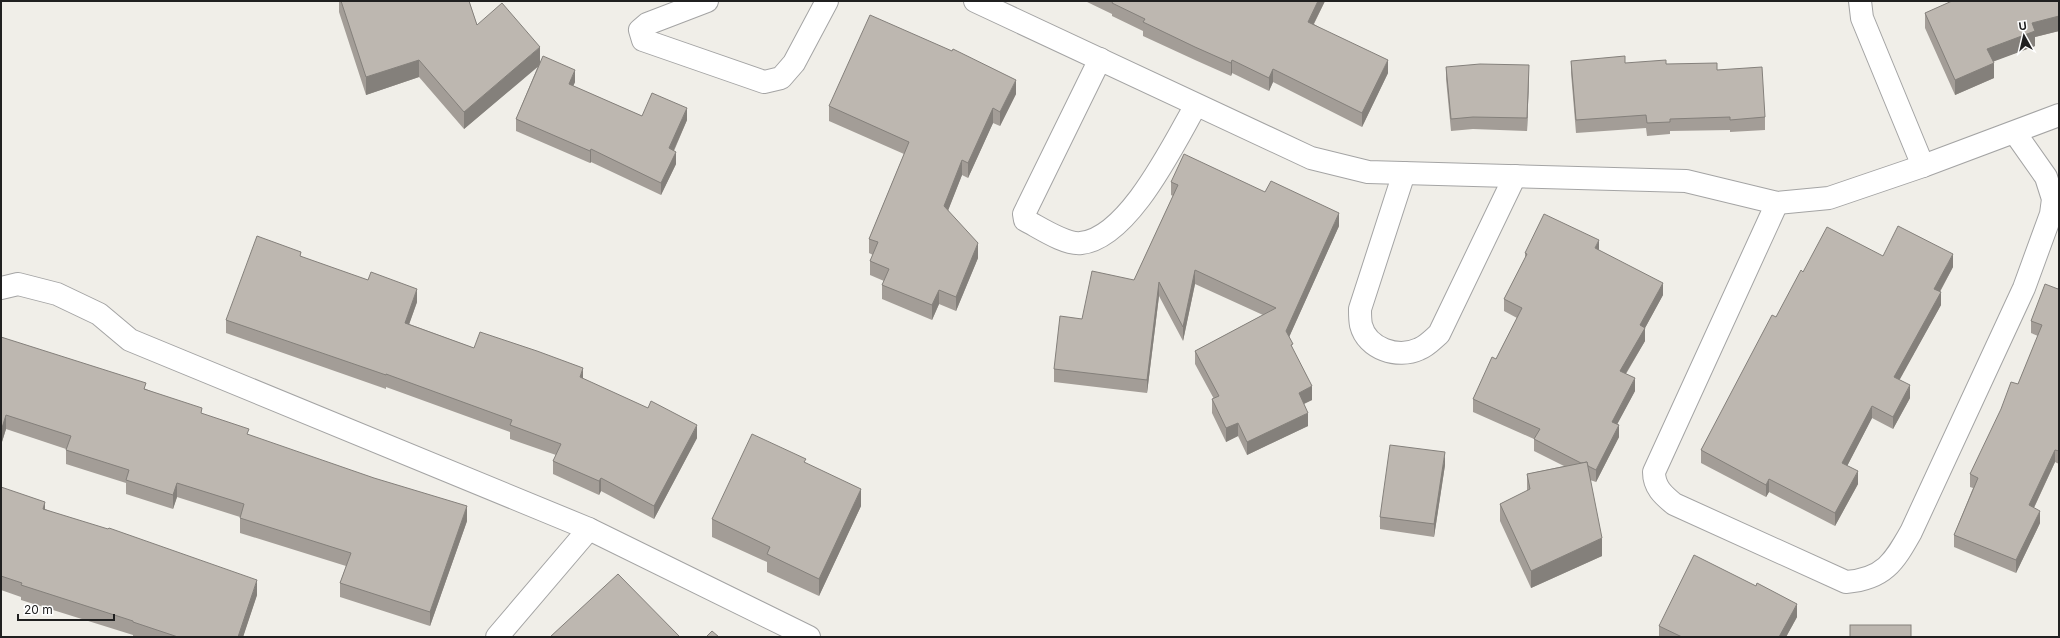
<svg xmlns="http://www.w3.org/2000/svg" width="2060" height="638" font-family="Inter,sans-serif">
<rect width="100%" height="100%" fill="#f0eee8"/>
<g fill="none" stroke-linecap="round" stroke-linejoin="round">
<!-- minor casing -->
<g stroke="#a4a4a4" stroke-width="24">
<g id="minor">
<polyline points="707,1 647,24 640,30 643,40 764,82 781,78 794,63 827,1"/>
<polyline points="975,1 1311,158 1368,172 1686,181 1777,203 1829,198 1923,166 2059,115"/>
<polyline points="1860,1 1862,18 1923,166"/>
<path d="M1100 59 1024 214 1025 220C1039 227 1065 245 1081 243 1129 238 1174 143 1196 105"/>
<path d="M1404 173 1360 309C1360 314 1360 320 1361 325 1367 349 1398 359 1419 349 1427 346 1433 339 1439 334L1515 176"/>
<path d="M1777 203 1654 472C1654 487 1663 495 1674 504L1846 582C1884 579 1894 562 1911 532L2024 288 2051 214 2053 199 2046 177 2015 133"/>
<polyline points="1,288 18,284 57,294 99,314 130,340 589,529 809,637"/>
<polyline points="497,637 589,529"/>
</g>
</g>
<!-- minor -->
<use href="#minor" stroke="#fff" stroke-width="22"/>
</g>
<!-- wall -->
<g fill="#a39d97">
<polygon points="339,1 469,1 477,25 575,82 573,86 642,116 687,120 674,151 676,164 661,195 591,162 590,163 516,131 516,119 538,66 464,129 419,77 366,95 339,12"/>
<polygon points="1085,1 1325,1 1314,24 1388,73 1362,127 1273,82 1269,91 1232,73 1231,76 1195,60 1143,36 1143,31 1112,16 1112,14"/>
<polygon points="2059,1 2059,31 2035,37 2035,46 1993,61 1994,78 1955,95 1925,28 1925,13"/>
<polygon points="1571,61 1625,63 1717,70 1765,117 1765,130 1730,132 1730,130 1670,131 1670,134 1647,136 1646,128 1576,133 1571,73"/>
<polygon points="1446,67 1529,77 1527,131 1473,129 1451,131 1446,79"/>
<polygon points="1016,94 1000,126 993,123 968,178 962,175 948,210 978,258 956,311 939,304 932,320 882,299 882,285 884,281 870,275 870,261 873,255 869,253 869,239 904,154 829,121 829,106"/>
<polygon points="1171,182 1339,226 1289,337 1293,350 1312,400 1304,404 1308,426 1247,455 1238,436 1226,442 1212,413 1212,399 1214,399 1195,364 1195,351 1263,315 1195,284 1183,341 1159,296 1147,393 1054,382 1054,369 1082,319 1134,280 1173,196 1171,195"/>
<polygon points="1599,250 1663,295 1645,328 1645,341 1626,374 1635,391 1617,424 1619,437 1596,482 1590,480 1602,556 1531,588 1500,521 1500,504 1527,491 1527,474 1564,466 1534,451 1534,439 1473,412 1473,399 1496,359 1517,318 1504,311 1504,299 1525,258 1525,253"/>
<polygon points="1883,256 1953,267 1940,292 1941,305 1899,380 1910,398 1893,429 1872,418 1847,466 1858,484 1835,526 1769,492 1766,497 1701,463 1701,450 1776,317 1803,272"/>
<polygon points="301,257 417,302 409,324 474,348 583,379 697,438 654,519 601,491 599,495 553,474 553,461 556,455 510,439 510,432 386,387 386,389 226,333 226,320"/>
<polygon points="2059,286 2059,464 2055,462 2034,508 2040,523 2016,573 1954,547 1954,535 1973,488 1970,487 1970,474 2018,384 2038,336 2031,333 2031,321 2058,289"/>
<polygon points="1,337 146,389 249,435 467,521 430,626 340,597 340,583 346,566 240,533 240,517 177,497 173,509 126,494 126,483 66,464 66,449 6,429 1,445"/>
<polygon points="806,463 861,506 819,596 767,572 767,562 712,537 712,519"/>
<polygon points="1445,465 1434,537 1380,529 1380,517"/>
<polygon points="1,487 45,509 257,595 243,637 133,637 133,635 21,600 21,597 1,590"/>
<polygon points="1756,586 1797,617 1786,637 1659,637 1659,626"/>
</g>
<!-- shaded-wall -->
<g fill="#84807b">
<polygon points="1318,1 1325,1 1308,35 1308,22"/>
<polygon points="2059,16 2059,31 2035,37 2035,46 1987,64 1987,49 2032,23"/>
<polygon points="540,47 540,65 464,129 464,112"/>
<polygon points="419,60 419,77 366,95 366,77"/>
<polygon points="1232,60 1232,73 1231,76 1231,63"/>
<polygon points="1388,60 1388,73 1362,127 1362,113"/>
<polygon points="1994,63 1994,78 1955,95 1955,80"/>
<polygon points="1529,65 1529,77 1527,131 1527,118"/>
<polygon points="1273,69 1273,82 1269,91 1269,78"/>
<polygon points="575,70 575,82 569,96 569,84"/>
<polygon points="1016,80 1016,94 1000,126 1000,112"/>
<polygon points="687,108 687,120 669,161 669,148"/>
<polygon points="993,108 993,123 968,178 968,163"/>
<polygon points="591,149 591,162 590,163 590,151"/>
<polygon points="676,152 676,164 661,195 661,183"/>
<polygon points="962,160 962,175 944,221 944,206"/>
<polygon points="1339,213 1339,226 1286,344 1286,331"/>
<polygon points="1599,240 1599,252 1595,248"/>
<polygon points="978,243 978,258 956,311 956,297"/>
<polygon points="1953,254 1953,267 1934,302 1934,289"/>
<polygon points="1195,270 1195,284 1183,341 1183,327"/>
<polygon points="1159,282 1159,296 1147,393 1147,380"/>
<polygon points="1663,283 1663,295 1645,328 1645,341 1620,383 1620,371 1640,325"/>
<polygon points="417,289 417,302 405,336 405,323"/>
<polygon points="939,290 939,304 932,320 932,305"/>
<polygon points="1941,292 1941,305 1894,390 1894,377"/>
<polygon points="583,368 583,381 580,377"/>
<polygon points="1635,378 1635,391 1612,434 1612,422"/>
<polygon points="1910,385 1910,398 1893,429 1893,417"/>
<polygon points="1312,386 1312,400 1299,406 1299,393"/>
<polygon points="1872,406 1872,418 1842,476 1842,463"/>
<polygon points="1308,413 1308,426 1247,455 1247,442"/>
<polygon points="6,415 6,429 1,445 1,431"/>
<polygon points="1238,423 1238,436 1226,442 1226,428"/>
<polygon points="697,425 697,438 654,519 654,506"/>
<polygon points="1619,425 1619,437 1596,482 1596,470"/>
<polygon points="2055,450 2055,462 2029,518 2029,505"/>
<polygon points="1445,452 1445,465 1434,537 1434,524"/>
<polygon points="1858,471 1858,484 1835,526 1835,513"/>
<polygon points="601,478 601,491 599,495 599,481"/>
<polygon points="1769,479 1769,492 1766,497 1766,485"/>
<polygon points="177,483 177,497 173,509 173,495"/>
<polygon points="861,489 861,506 819,596 819,579"/>
<polygon points="45,502 45,516 43,509"/>
<polygon points="467,506 467,521 430,626 430,612"/>
<polygon points="2040,511 2040,523 2016,573 2016,560"/>
<polygon points="1602,538 1602,556 1531,588 1531,571"/>
<polygon points="257,580 257,595 243,637 238,637"/>
<polygon points="1797,604 1797,617 1786,637 1779,637"/>
</g>
<!-- building -->
<g fill="#bdb7b0" stroke="#84807b">
<polygon points="341,1 469,1 477,25 502,3 540,47 464,112 419,60 366,77"/>
<polygon points="1113,1 1318,1 1308,22 1388,60 1362,113 1273,69 1269,78 1232,60 1231,63 1195,47 1143,22 1145,19 1112,3"/>
<polygon points="1952,1 2059,1 2059,16 2032,23 2035,31 1987,49 1994,63 1955,80 1925,13"/>
<polygon points="870,15 952,51 953,49 1016,80 1000,112 993,108 968,163 962,160 944,206 978,243 956,297 939,290 932,305 882,285 889,269 870,261 878,242 869,239 909,142 829,106"/>
<polygon points="543,56 575,70 569,84 642,116 652,93 687,108 669,148 676,152 661,183 591,149 590,151 516,119"/>
<polygon points="1625,56 1625,63 1666,60 1666,64 1717,63 1717,70 1762,67 1765,117 1730,120 1730,117 1670,119 1670,122 1647,123 1646,115 1576,120 1571,61"/>
<polygon points="1480,64 1529,65 1527,118 1473,117 1451,119 1446,67"/>
<polygon points="1184,154 1265,192 1271,181 1339,213 1286,331 1293,344 1291,345 1312,386 1299,393 1308,413 1247,442 1238,423 1226,428 1212,399 1219,396 1195,351 1276,308 1195,270 1183,327 1159,282 1147,380 1054,369 1060,316 1082,319 1092,271 1134,280 1178,185 1171,182"/>
<polygon points="1544,214 1599,240 1595,248 1663,283 1640,325 1645,328 1620,371 1635,378 1612,422 1619,425 1596,470 1588,466 1587,462 1581,463 1534,439 1540,429 1473,399 1492,357 1496,359 1522,308 1504,299 1527,254 1525,253"/>
<polygon points="1898,226 1953,254 1934,289 1941,292 1894,377 1910,385 1893,417 1872,406 1842,463 1858,471 1835,513 1769,479 1766,485 1701,450 1772,315 1776,317 1801,270 1803,272 1827,227 1883,256"/>
<polygon points="257,236 301,252 300,256 368,280 371,272 417,289 405,323 474,348 480,332 537,351 583,368 580,377 648,408 651,401 697,425 654,506 601,478 599,481 553,461 561,444 510,425 512,420 386,374 386,375 226,320"/>
<polygon points="2045,284 2058,289 2059,286 2059,451 2055,450 2029,505 2040,511 2016,560 1954,535 1978,478 1970,474 2001,409 2011,382 2018,384 2042,325 2031,321"/>
<polygon points="1,337 146,383 144,389 202,408 201,413 249,429 247,434 374,478 467,506 430,612 340,583 351,553 240,518 244,504 177,483 173,495 126,480 129,470 66,450 71,436 6,415 1,431"/>
<polygon points="752,434 806,459 804,462 861,489 819,579 767,554 770,547 712,519"/>
<polygon points="1390,445 1445,452 1434,524 1380,517"/>
<polygon points="1587,462 1602,538 1531,571 1500,504 1530,489 1527,474"/>
<polygon points="1,487 45,502 43,509 108,529 109,528 257,580 238,637 178,637 133,622 133,621 21,585 22,583 1,576"/>
<polygon points="1694,555 1756,586 1757,583 1797,604 1779,637 1682,637 1659,626"/>
<polygon points="618,574 680,637 550,637"/>
<rect x="1850" y="625" width="61" height="12"/>
<polygon points="712,631 719,637 706,637"/>
</g>
<!-- border -->
<rect width="2060" height="638" fill="none" stroke="#202020" stroke-width="4"/>
<!-- north arrow -->
<g transform="translate(2024 36) rotate(352)" stroke="#ffffff" stroke-width="3" paint-order="stroke">
<path d="M0-3L7 15L0 10L-7 15Z" fill="#202020"/>
<text y="-6" font-size="11" font-weight="bold" text-anchor="middle" fill="#202020">U</text>
</g>
<!-- scale -->
<path d="M18 614v6h96v-6" fill="none" stroke="#202020" stroke-width="2"/>
<text x="24" y="614" font-size="12" fill="#202020" stroke="#ffffff" stroke-width="3" paint-order="stroke">20 m</text>
</svg>
